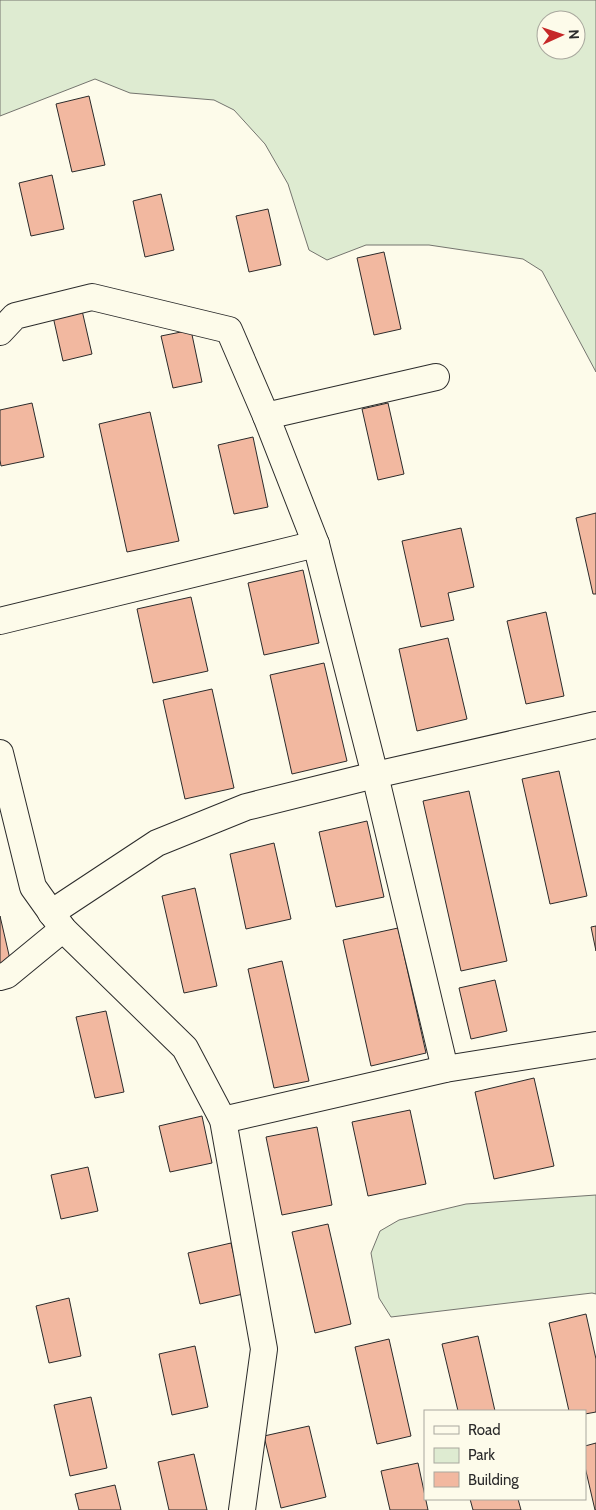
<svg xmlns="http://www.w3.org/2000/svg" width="596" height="1510" font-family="Cabin,sans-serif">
<rect width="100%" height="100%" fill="#fdfbea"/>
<!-- green -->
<g fill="#deebd1" stroke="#74746e" fill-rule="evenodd">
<path d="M0 0H596V372L542 271 523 259 429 245H366L327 260 309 250 288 184 265 144 234 110 214 100 130 93 95 79 0 116ZM546 20H576V50H546Z"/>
<polygon points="596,1195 596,1294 592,1293 391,1317 379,1298 371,1253 380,1231 399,1220 466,1204"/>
</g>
<!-- building -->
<g fill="#f2b8a0" stroke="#2b2b2b">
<polygon points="89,96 105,165 72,172 56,104"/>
<polygon points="52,175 64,229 31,236 19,183"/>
<polygon points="161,194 174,250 145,257 133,201"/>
<polygon points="268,209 281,265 249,272 236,216"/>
<polygon points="384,252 401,329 374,335 357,258"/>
<polygon points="81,306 92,354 63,361 52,312"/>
<polygon points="191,330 202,382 173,388 161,336"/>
<polygon points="32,403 44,457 1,466 0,460 0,410"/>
<polygon points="388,403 404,474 378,480 362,409"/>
<polygon points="150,412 179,541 127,552 99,424"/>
<polygon points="253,437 268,507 234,514 218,445"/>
<polygon points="596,513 596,594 593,594 576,518"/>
<polygon points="461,528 474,587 448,593 454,620 421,627 402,541"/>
<polygon points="303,570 319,643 264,655 248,583"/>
<polygon points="191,597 208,671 153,683 137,609"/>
<polygon points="546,612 564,696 526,704 507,621"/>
<polygon points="448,638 467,719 417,731 399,649"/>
<polygon points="324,663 347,761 292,774 270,675"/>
<polygon points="212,689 234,788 185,799 163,700"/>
<polygon points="559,771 587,896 550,904 522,779"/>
<polygon points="469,791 507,961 461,971 423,801"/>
<polygon points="367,821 384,897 336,907 319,832"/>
<polygon points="274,843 291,919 246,929 230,854"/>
<polygon points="195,888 217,986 184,993 162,896"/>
<polygon points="0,916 12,968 0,971"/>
<polygon points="596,926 596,951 591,927"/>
<polygon points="398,928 426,1053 371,1066 343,940"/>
<polygon points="282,961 309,1081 274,1088 248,969"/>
<polygon points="495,980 507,1031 471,1039 459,988"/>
<polygon points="106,1011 124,1092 95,1098 76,1017"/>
<polygon points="534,1078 554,1166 494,1179 475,1092"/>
<polygon points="410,1110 426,1184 368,1196 352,1122"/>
<polygon points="202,1116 212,1163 170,1172 159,1126"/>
<polygon points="317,1127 332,1205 282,1215 266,1137"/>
<polygon points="88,1167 98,1211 61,1219 51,1175"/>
<polygon points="328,1224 351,1324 315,1333 292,1232"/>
<polygon points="231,1243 243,1294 200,1304 188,1253"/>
<polygon points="69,1298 81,1356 49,1363 36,1306"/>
<polygon points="586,1314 596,1359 596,1412 585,1414 585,1411 569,1411 549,1323"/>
<polygon points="478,1336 495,1411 458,1411 442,1344"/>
<polygon points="389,1339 411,1436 377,1444 355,1347"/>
<polygon points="195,1346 208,1407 172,1415 159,1354"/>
<polygon points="91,1397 107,1468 70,1476 54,1405"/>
<polygon points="309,1426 326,1497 281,1508 264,1436"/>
<polygon points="596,1443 596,1510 595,1510 585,1467 585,1446"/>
<polygon points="194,1454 207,1510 169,1510 158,1462"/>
<polygon points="418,1463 428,1510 390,1510 381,1471"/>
<polygon points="115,1485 121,1510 79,1510 75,1494"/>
<polygon points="470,1499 518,1499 521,1510 473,1510"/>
</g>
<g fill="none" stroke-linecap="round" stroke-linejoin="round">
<!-- minor casing -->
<g stroke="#2b2b2b" stroke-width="28">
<g id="minor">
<polyline points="0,332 15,316 92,297 229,330 266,416 316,544 375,775 445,1069"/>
<polyline points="266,416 436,377"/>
<polyline points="0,621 316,544"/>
<polyline points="0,753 33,887 63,929 185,1048 223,1120 264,1349 242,1510"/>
<polyline points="51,913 157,843 246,807 375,775 596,725"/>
<polyline points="0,977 7,975 63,929"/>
<polyline points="223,1120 445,1069 596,1045"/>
</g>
</g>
<!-- minor -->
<use href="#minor" stroke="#fdfbea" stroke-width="26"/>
</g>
<!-- legend -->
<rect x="424" y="1410" width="162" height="90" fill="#fdfbea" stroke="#a9a89e"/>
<rect x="434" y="1426" width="25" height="8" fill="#fdfbea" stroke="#a9a89e"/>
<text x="468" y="1435" font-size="15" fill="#2b2b2b">Road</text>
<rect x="434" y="1448" width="25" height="15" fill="#deebd1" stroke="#a9a89e"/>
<text x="468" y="1460" font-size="15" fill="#2b2b2b">Park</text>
<rect x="434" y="1472" width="25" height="15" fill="#f2b8a0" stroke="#a9a89e"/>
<text x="468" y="1485" font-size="15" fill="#2b2b2b">Building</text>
<!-- north arrow -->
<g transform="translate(561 35) rotate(87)"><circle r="24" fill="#fdfbea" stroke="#a9a89e"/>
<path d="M0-4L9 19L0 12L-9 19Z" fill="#c62828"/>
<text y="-8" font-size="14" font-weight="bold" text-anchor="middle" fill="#2b2b2b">N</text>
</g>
</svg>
